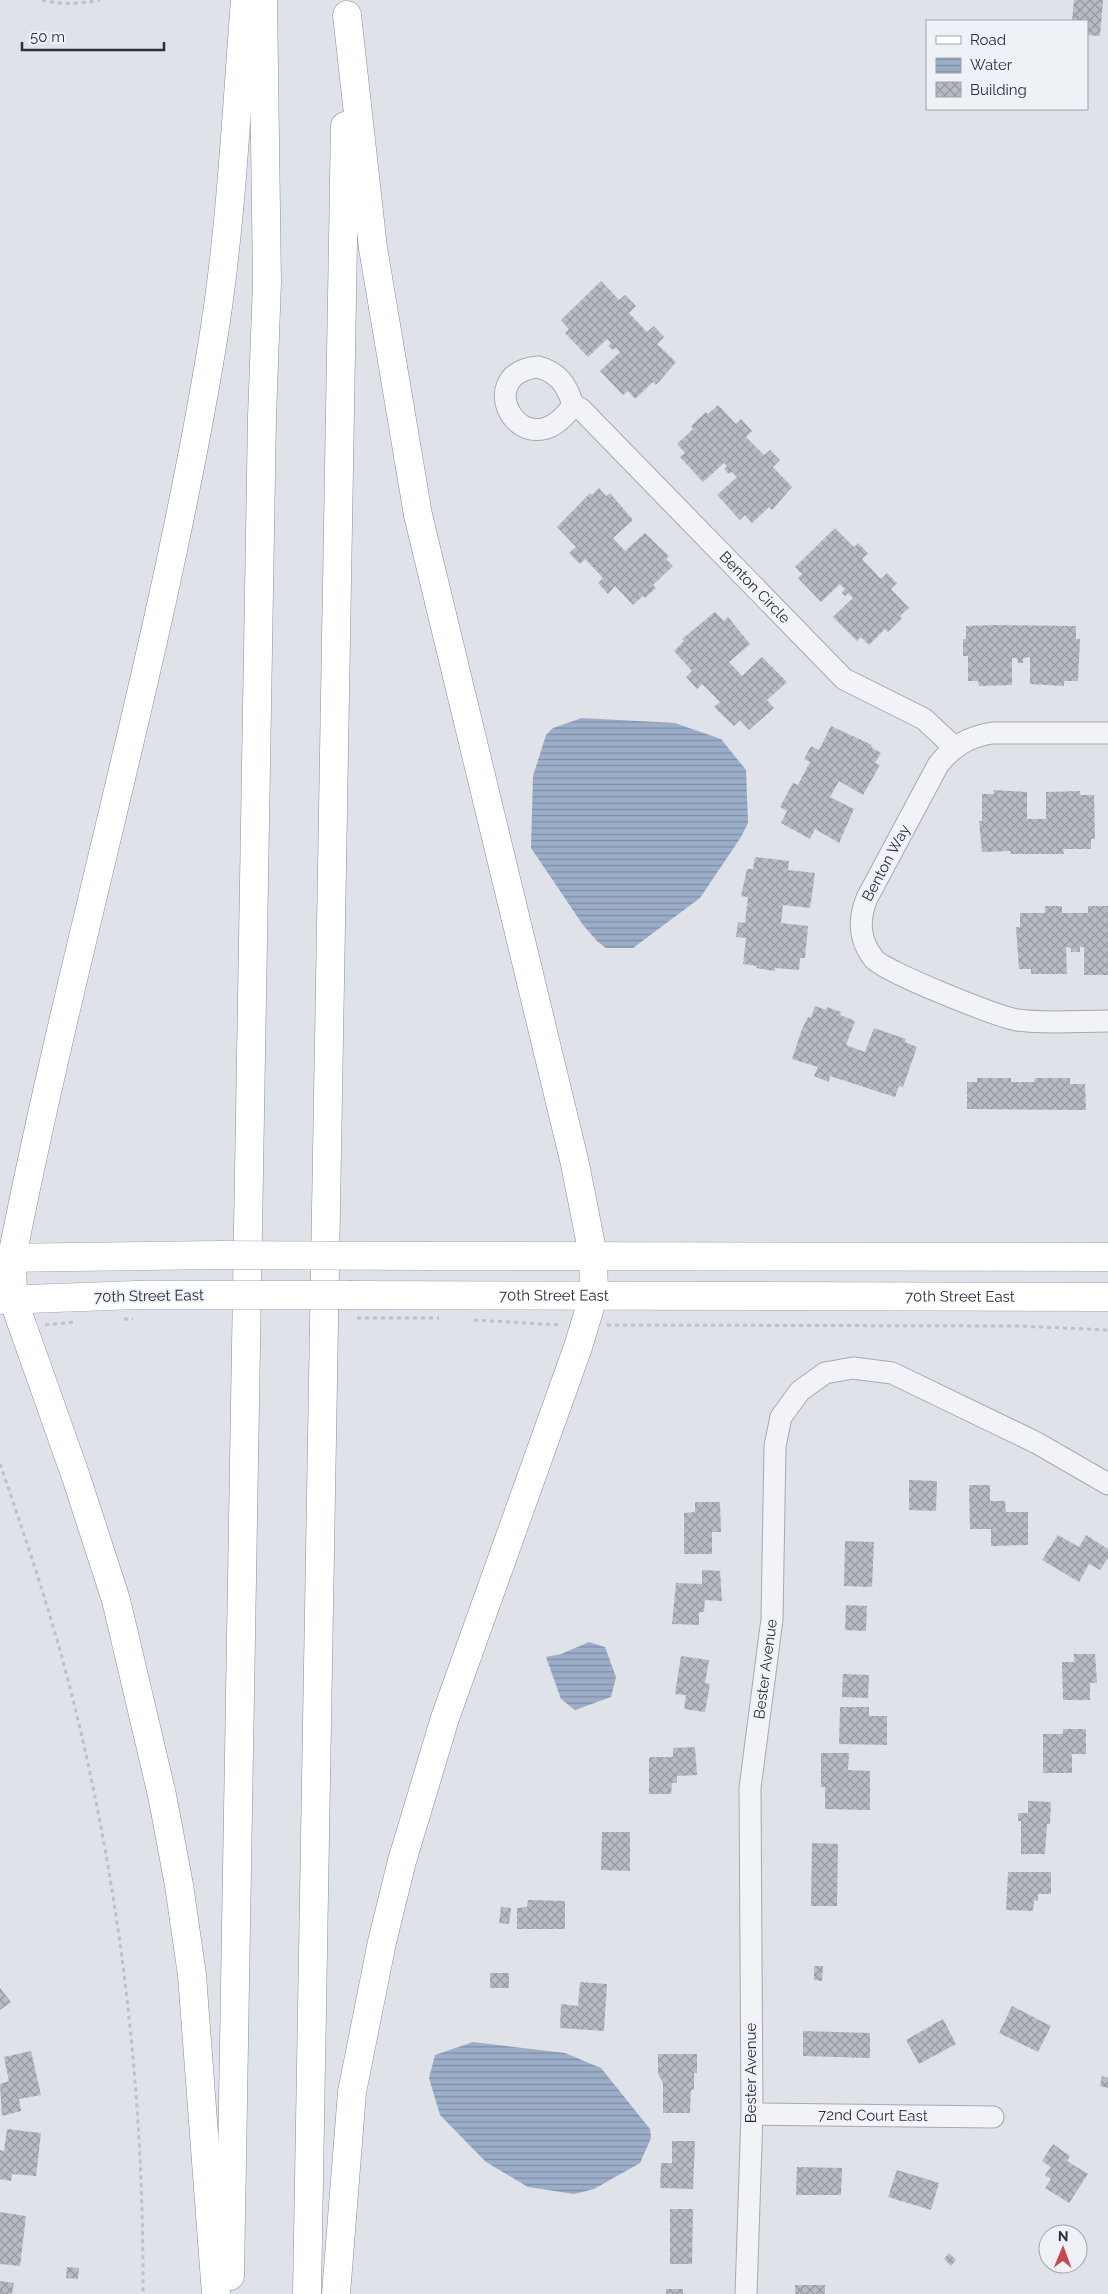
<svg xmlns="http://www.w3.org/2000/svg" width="1108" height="2294" font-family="Raleway,sans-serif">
<defs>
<pattern id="water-rules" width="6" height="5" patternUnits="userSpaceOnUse" patternTransform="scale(1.25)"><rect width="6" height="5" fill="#9badc7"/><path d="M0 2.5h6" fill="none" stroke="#7e8da3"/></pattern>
<pattern id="building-cross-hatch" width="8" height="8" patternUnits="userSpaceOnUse" patternTransform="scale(1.25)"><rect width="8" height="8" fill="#b6bbc4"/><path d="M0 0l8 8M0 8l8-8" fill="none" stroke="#9498a1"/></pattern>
</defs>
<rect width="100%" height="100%" fill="#dfe2e8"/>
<!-- water -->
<g fill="url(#water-rules)">
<polygon points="582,718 675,723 721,739 746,770 748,823 741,837 700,898 633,948 606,948 597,941 583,925 531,848 533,776 546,735 553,728"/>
<polygon points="589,1642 605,1647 616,1677 611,1697 575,1710 561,1699 546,1657 561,1654"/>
<polygon points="473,2042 565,2053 601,2068 650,2129 651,2138 640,2163 594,2189 574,2194 528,2187 486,2162 440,2115 429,2078 435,2055"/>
</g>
<!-- building -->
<g fill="url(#building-cross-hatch)">
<polygon points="1074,0 1103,0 1100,36 1087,35 1087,21 1072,21"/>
<polygon points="601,281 619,300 625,295 636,306 629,313 647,332 654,326 664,337 657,344 676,362 656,385 653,382 635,399 628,391 623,395 600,371 620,352 616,348 613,350 608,346 611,343 607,339 588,357 565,333 569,329 561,320"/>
<polygon points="718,405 736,424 741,419 752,431 746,437 764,455 770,450 780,460 773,467 792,487 772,510 769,507 752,523 745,515 740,520 717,495 737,477 732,472 729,474 724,469 727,466 724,463 703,482 680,457 685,453 677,444 693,429 691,426 706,412 708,414"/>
<polygon points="599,488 606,496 610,493 633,520 613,538 625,551 645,533 669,556 666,559 673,566 653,585 656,588 645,598 643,596 633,605 615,586 608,594 598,583 603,578 585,559 580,564 569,553 576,547 557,527 590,493 592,495"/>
<polygon points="835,528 854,547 858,543 868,553 862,559 881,579 887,573 897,583 891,589 909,608 900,616 902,618 888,632 885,629 869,645 861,637 857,641 833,617 853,598 848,593 845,596 842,593 845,589 840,584 821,602 798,578 802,574 795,567"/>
<polygon points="715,612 724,621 728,617 750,644 729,662 742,676 762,657 787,682 767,700 774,708 749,730 740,720 734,726 714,707 720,702 702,684 697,689 686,677 692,671 674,651 684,641 682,639"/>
<polygon points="994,625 1076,626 1076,639 1080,639 1078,681 1064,681 1064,686 1030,684 1030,657 1023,658 1023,663 1018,663 1017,658 1012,658 1012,685 979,686 978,681 968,681 968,656 963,656 963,639 966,639 966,626"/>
<polygon points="831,726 872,745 871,747 881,753 875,763 880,765 863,795 839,781 830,797 854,809 839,843 815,829 810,839 781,823 787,811 780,807 793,783 798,785 810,762 804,759 811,746 819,750"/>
<polygon points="993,790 1027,792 1027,819 1046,819 1046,792 1080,791 1080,795 1094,795 1095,839 1091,839 1091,849 1063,849 1064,854 1010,854 1011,851 982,852 979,821 982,821 982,794 994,794"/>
<polygon points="755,857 789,861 788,870 815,873 810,908 783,905 781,923 808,926 805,958 800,958 799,970 775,968 775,971 756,968 757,966 743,964 746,938 736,937 738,922 745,923 748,897 741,896 747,869 753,869"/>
<polygon points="1045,906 1062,906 1062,913 1088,913 1088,906 1108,906 1108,975 1084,975 1084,947 1080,947 1080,952 1071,952 1071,948 1066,947 1067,974 1031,974 1031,969 1019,969 1016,927 1020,927 1020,913 1045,913"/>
<polygon points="815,1006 826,1010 827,1007 841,1012 840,1015 855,1021 846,1045 865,1052 874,1028 906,1039 905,1042 917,1047 903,1087 899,1086 895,1097 830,1076 829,1082 814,1076 818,1067 792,1059 802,1029 808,1017 811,1018"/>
<polygon points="977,1078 1011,1078 1011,1082 1034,1082 1035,1078 1070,1078 1070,1084 1085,1084 1086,1110 967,1109 967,1082 977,1082"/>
<polygon points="909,1480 937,1481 936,1511 909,1510"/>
<polygon points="969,1485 990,1485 990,1501 1005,1501 1006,1512 1028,1512 1028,1545 991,1546 991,1529 970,1529"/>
<polygon points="695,1502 720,1502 721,1532 712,1532 712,1554 684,1554 684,1513 695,1512"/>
<polygon points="1058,1535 1079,1547 1086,1535 1108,1549 1108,1558 1100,1570 1089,1564 1079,1582 1042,1560"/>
<polygon points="845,1541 874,1542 872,1587 844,1586"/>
<polygon points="702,1570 720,1571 722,1601 705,1600 704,1612 699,1612 699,1625 672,1624 676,1583 702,1584"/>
<polygon points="846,1605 867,1606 866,1631 845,1630"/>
<polygon points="1074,1654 1095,1654 1097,1683 1090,1683 1090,1700 1063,1700 1062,1662 1074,1662"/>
<polygon points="681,1656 709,1660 705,1683 710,1684 705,1712 684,1709 686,1695 675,1694"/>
<polygon points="843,1674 869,1675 868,1698 842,1697"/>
<polygon points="840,1707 869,1707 869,1716 887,1716 887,1745 839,1744"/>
<polygon points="1063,1729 1086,1729 1086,1754 1072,1754 1072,1773 1043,1773 1043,1734 1063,1734"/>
<polygon points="695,1747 697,1775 677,1776 677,1783 672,1783 671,1794 649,1794 649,1757 673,1757 673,1748"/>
<polygon points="821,1753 849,1753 848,1770 870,1771 870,1810 825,1809 825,1787 821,1787"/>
<polygon points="1028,1801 1051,1802 1050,1824 1047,1824 1045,1854 1021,1854 1021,1821 1018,1821 1018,1813 1028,1813"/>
<polygon points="602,1832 630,1832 630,1871 601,1870"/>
<polygon points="812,1843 838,1844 837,1906 811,1906"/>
<polygon points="1008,1872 1051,1872 1051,1894 1038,1894 1038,1901 1034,1900 1033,1911 1006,1910"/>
<polygon points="528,1900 565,1901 565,1929 517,1929 517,1908 527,1907"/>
<polygon points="501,1907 511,1908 509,1924 499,1923"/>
<polygon points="814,1966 823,1966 822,1981 814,1980"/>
<rect x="490" y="1973" width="19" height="15"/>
<polygon points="580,1982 607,1984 604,2031 560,2028 561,2004 578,2006"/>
<polygon points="0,1988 11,2002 0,2010"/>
<polygon points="1012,2006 1051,2026 1038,2052 999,2033"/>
<polygon points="943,2019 956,2044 919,2064 906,2040"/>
<polygon points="803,2031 870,2033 870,2058 803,2056"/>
<polygon points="31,2051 41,2095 19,2099 21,2111 2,2116 0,2084 9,2081 4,2057"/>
<polygon points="658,2054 697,2054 697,2073 694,2073 694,2090 691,2090 690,2113 663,2113 663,2083 658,2074"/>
<polygon points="1102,2076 1108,2078 1108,2088 1100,2086"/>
<polygon points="7,2129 41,2133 36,2176 12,2174 11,2181 0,2179 0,2150 4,2151"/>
<polygon points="672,2141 695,2141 693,2189 660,2188 661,2163 672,2163"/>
<polygon points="1053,2144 1070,2156 1067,2161 1088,2174 1069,2203 1045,2188 1051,2179 1045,2175 1051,2167 1042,2161"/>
<polygon points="797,2167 842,2168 841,2195 796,2195"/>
<polygon points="897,2170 939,2183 931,2210 888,2197"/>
<polygon points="670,2209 693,2209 692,2264 670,2264"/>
<polygon points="0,2212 26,2216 20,2266 0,2264"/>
<polygon points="949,2253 956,2260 951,2266 944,2259"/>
<polygon points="67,2267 79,2268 78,2279 66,2278"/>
<polygon points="0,2281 14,2283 12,2294 0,2294"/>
<rect x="795" y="2285" width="30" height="9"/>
<rect x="666" y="2289" width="17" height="5"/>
</g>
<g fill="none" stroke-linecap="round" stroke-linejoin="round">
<!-- minor casing -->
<g stroke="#a4a9b2" stroke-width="23">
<g id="minor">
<path d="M538 367C558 372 567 385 573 405 525 475 468 374 538 367Z"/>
<path id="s1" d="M573 405 581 409 844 679 924 719 954 747"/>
<path d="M1108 733H992C968 737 953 746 938 765L867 898C858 920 859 940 874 959 885 972 996 1016 1017 1020 1046 1024 1078 1021 1108 1021"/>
<path id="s2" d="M752 2114 993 2117"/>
<path id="s3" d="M746 2294 752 2114 750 1788 772 1619 775 1446 781 1417 800 1391 825 1373 853 1368 892 1373 1037 1443 1108 1484"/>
</g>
</g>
<!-- major casing -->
<g stroke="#9fa5b3" stroke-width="29">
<g id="major">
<polyline points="430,1256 1108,1257"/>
<polyline points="0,1258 220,1255"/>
<path id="s4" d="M352 1295 1108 1297"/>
<polyline points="0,1300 137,1295"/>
</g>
</g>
<!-- highway casing -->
<g stroke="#878e9e" stroke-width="29">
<g id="highway">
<polyline points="230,2276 262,417 267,282 263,0"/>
<path d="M216 2294 192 1975 179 1885 162 1795 116 1600 76 1477 13 1299 12 1257C72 952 161 653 212 346 231 232 236 115 245 0"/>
<polyline points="307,2294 345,126"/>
<polyline points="336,2294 352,2092 382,1942 402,1861 445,1718 578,1347 594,1294 593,1255 575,1164 418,515 373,248 347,15"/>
</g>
</g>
<!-- path -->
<g stroke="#bdc0c6" stroke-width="3" stroke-dasharray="4 4" stroke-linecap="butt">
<path d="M42 0C62 5 80 4 100 0"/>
<polyline points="474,1320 561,1325"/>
<polyline points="45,1325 76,1322"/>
<polyline points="607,1325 1019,1326 1108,1330"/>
<path d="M0 1464C28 1545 55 1625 75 1708 122 1898 144 2099 143 2294"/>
</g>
<!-- minor -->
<use href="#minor" stroke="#f2f3f6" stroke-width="21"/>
<!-- major -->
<use href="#major" stroke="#fff" stroke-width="28"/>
<!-- highway -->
<use href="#highway" stroke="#fff" stroke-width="28"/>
<!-- major-bridge casing -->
<g stroke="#9fa5b3" stroke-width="29" stroke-linecap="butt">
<g id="major-bridge">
<polyline points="220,1255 430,1256"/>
<polyline points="137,1295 352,1295"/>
</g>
</g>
<!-- path-bridge -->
<g stroke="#bdc0c6" stroke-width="3" stroke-dasharray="4 4" stroke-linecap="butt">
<polyline points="357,1318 439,1318"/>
<polyline points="124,1319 133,1319"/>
</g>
<!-- major-bridge -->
<use href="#major-bridge" stroke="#fff" stroke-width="28"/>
</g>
<g text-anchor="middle" stroke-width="4" stroke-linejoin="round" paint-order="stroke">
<!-- street labels -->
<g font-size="15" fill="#282f3e" stroke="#eef1f5">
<text dy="5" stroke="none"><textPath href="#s1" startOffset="258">Benton Circle</textPath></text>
<text transform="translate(886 863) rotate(-62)" y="5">Benton Way</text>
<text dy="5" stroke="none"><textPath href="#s4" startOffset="202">70th Street East</textPath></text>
<text transform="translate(149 1296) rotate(-1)" y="5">70th Street East</text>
<text dy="5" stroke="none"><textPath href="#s4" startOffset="608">70th Street East</textPath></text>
<text dy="5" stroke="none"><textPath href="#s3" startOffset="626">Bester Avenue</textPath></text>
<text transform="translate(751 2073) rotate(-90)" y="5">Bester Avenue</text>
<text dy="5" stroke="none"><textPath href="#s2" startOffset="121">72nd Court East</textPath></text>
</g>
</g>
<!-- legend -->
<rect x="926" y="20" width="162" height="90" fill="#eef1f5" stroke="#9fa3ac"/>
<rect x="936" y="36" width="25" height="8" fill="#ffffff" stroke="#9fa3ac"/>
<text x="970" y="45" font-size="15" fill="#282f3e">Road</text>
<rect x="936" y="58" width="25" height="15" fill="url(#water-rules)" stroke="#9fa3ac"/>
<text x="970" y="70" font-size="15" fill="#282f3e">Water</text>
<rect x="936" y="82" width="25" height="15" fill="url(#building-cross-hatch)" stroke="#9fa3ac"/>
<text x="970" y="95" font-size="15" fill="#282f3e">Building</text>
<!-- north arrow -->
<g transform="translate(1063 2249) rotate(1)"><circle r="24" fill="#eef1f5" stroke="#9fa3ac"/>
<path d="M0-4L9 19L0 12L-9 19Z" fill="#c94751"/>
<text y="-8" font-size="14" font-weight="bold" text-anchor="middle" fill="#282f3e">N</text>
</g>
<!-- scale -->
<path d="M22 42v8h142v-8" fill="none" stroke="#282f3e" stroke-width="2.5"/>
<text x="30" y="42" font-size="15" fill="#282f3e" stroke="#eef1f5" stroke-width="4" paint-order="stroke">50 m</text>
</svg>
